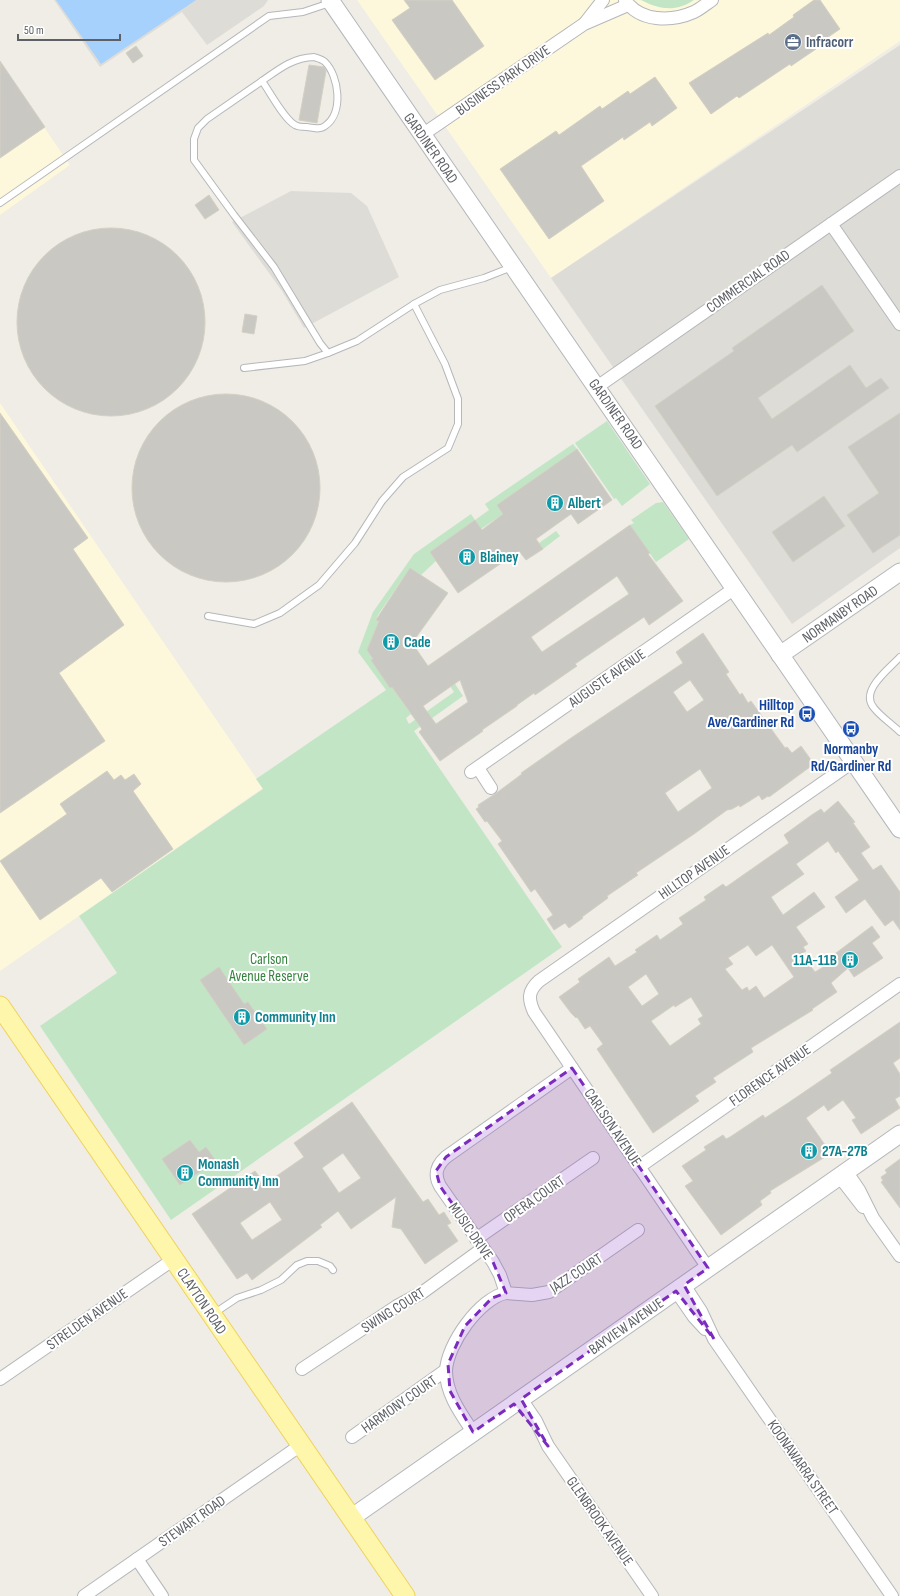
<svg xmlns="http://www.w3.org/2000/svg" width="900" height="1596" font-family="'Sofia Sans Condensed',sans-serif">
<rect width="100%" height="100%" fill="#efede5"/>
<!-- commercial -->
<g fill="#fdf8db">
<polygon points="357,0 900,0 900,41 551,278"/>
<polygon points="0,63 70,165 0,215"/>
<polygon points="0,403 263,788 0,971"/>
</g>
<!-- industrial -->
<g fill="#dedcd7">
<polygon points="54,0 268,0 264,6 207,45 182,12 100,67"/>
<polygon points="900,45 900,548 792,624 551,278"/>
<polygon points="291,191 351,193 367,206 399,277 304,328 282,291 232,222"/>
</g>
<!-- green -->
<g fill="#c2e6c5">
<path d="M641 0H694C676 12 660 10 641 0Z"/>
<polygon points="607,421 650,484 622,506 616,498 614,499 575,443"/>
<polygon points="573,444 577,449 503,514 481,529 475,520 430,552 436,561 421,575 410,568 378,615 376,620 379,621 367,650 390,688 392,687 411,714 406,718 409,724 454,692 439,670 444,667 463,696 414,731 562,947 171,1220 40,1026 117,973 79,916 263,789 256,779 386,690 358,652 373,612 414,554 471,514 475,520 489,510 485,504"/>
<polygon points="663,502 689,539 656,562 630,525 634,523 631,520 656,503"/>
<polygon points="556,531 560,536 543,549 539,543"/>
</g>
<!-- water -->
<polygon fill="#a6d1fd" points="56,0 196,0 101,64"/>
<!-- building -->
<g fill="#cac8c2" stroke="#d3d0c3" fill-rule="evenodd">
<polygon points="404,0 452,0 484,46 435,80 392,20 410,8"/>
<polygon points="814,0 820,0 840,29 815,46 816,49 791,66 790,64 739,98 737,96 711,114 689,83 768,33 769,35 794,17 793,15"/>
<polygon points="136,46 143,56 133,63 126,53"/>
<polygon points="0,61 45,127 0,158"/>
<polygon points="309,65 324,67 326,71 317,123 299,120"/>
<polygon points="655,77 677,108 652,126 650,122 624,140 623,137 581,166 604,201 549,239 500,169 556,131 559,135 600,106 602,109 628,91 630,94"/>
<polygon points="209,195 219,210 205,219 195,205"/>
<circle cx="111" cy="322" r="94"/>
<polygon points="822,285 854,331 758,398 772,419 850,365 866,388 881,378 889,388 797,452 792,445 717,496 655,406 734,351 732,348"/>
<polygon points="245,314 257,316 254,334 242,332"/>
<circle cx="226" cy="488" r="94"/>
<polygon points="0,413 88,538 73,549 124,625 59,673 105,741 0,813"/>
<polygon points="900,413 900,535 873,553 847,515 879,493 848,447"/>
<polygon points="577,449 612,500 578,524 571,514 536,539 543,549 526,560 519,551 458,593 430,552 475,520 482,530 503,514 497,505"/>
<polygon points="824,496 845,526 793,562 772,532"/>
<path d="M630 525 650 553 648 554 683 601 649 625 644 617 575 664 577 666 535 695 534 693 517 705V706L482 730 483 731 440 761 419 732 422 729 392 687 390 688 371 660 373 659 367 650 379 621 376 620 410 568 448 593 412 643 428 666ZM617 576 629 594 542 652 531 637ZM460 680 468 702 436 724 423 706Z"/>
<path d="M703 633 729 672 726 674 740 695 742 693 748 703 751 701 785 748 787 747 792 753 801 746 814 764 769 797 768 796 762 800 759 795 740 807 739 805 732 809 727 810 694 834 636 873 638 875 607 896 608 898 582 917 583 918 569 928 565 923 554 930 547 919 553 915 535 889 531 892 518 873 498 844 502 841 487 821 485 822 476 809 479 807 478 805 495 794 522 774 521 773 571 738 683 663 676 652ZM690 680 704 700 687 712 673 692ZM700 769 712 788 678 812 665 793Z"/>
<polygon points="107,771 114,780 121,775 125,780 134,774 141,784 133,791 173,849 112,892 101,878 40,920 0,861 67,814 60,804"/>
<path d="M838 801 855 822 853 823 870 847 861 853 873 870 881 865 900 892V930L893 920 885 926 865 899 846 913 835 897 859 880 838 851 836 853 828 841 796 864 804 874 771 897 783 915 814 892 825 907 796 927 808 944 803 947 806 951 801 954 815 972 835 960 832 956 872 926 880 937 872 943 883 958 854 977 848 968 831 983 837 992 812 1009 813 1010 751 1048 753 1052 713 1078 716 1082 695 1096 699 1101 653 1133 597 1049 603 1044 590 1026 585 1029 577 1017 576 1018 571 1013 559 997 580 982 578 979 609 957 615 966 637 952 635 950 657 935 660 940 683 924 679 918 706 900 704 897 723 884 726 887 789 843 784 835 813 814 821 809 824 813ZM748 945 756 956 772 945 794 977 764 998 756 986 749 991 747 987 742 990 725 969 733 964 728 958ZM646 974 659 994 642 1006 628 987ZM691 997 703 1016 698 1019 701 1024 670 1046 651 1021 674 1005 675 1007Z"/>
<polygon points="219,967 244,1004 248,1002 267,1029 244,1045 200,980"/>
<polygon points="900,1022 900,1058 893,1063 900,1074 900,1096 895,1099 900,1108 861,1134 852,1120 856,1118 843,1100 828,1111 824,1105 806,1118 830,1152 824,1156 825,1157 770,1191 771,1193 760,1201 762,1205 721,1235 685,1186 693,1181 682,1166 706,1150 704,1147 723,1135 726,1139 730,1137 763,1115 765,1118 788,1103 832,1073 830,1070"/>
<path d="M352 1102 423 1202 428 1199 439 1215 444 1212 451 1223 447 1225 458 1241 425 1264 401 1229 392 1227 396 1197 351 1229 338 1211 320 1225 322 1227 252 1280 247 1273 237 1279 192 1214 255 1171 265 1184 304 1157 294 1143ZM343 1153 361 1178 339 1193 322 1168ZM270 1202 282 1220 252 1240 240 1223Z"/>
<polygon points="190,1140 199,1152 206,1147 216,1161 180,1185 162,1159"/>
<polygon points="900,1159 900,1208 881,1182 883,1181 881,1177 887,1173 885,1170"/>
</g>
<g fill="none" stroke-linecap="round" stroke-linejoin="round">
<!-- lane casing -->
<g stroke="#b5b7bb" stroke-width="8">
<g id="lane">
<path d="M314 57C317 58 322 59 325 62 339 76 344 113 325 126 320 130 313 128 307 127 304 127 298 127 295 125 284 119 270 92 262 81 279 69 292 58 314 57Z"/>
<polyline points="262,81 207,119 198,128 194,139 194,160 234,215 274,267 320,343 328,353 357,341 414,304 440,290 484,278 512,267"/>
<polyline points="0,203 269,16 303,12 330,3"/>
<polyline points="244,368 305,361 328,353"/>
<polyline points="208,616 254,624 280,613 319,585 355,543 382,501 403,477 448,448 458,424 458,399 445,364 414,304"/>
<path d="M900 657C889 669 859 691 874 708 881 717 892 724 900 732"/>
<polyline points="213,1314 237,1298 261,1290 281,1280 297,1265 307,1261 318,1261 330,1266 333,1270"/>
</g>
</g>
<!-- street casing -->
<g stroke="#b5b7bb" stroke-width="14">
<g id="street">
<path d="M625 0C640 22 671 22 694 12 700 9 706 4 712 0"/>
<polyline points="585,23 603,0"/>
<polyline points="422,135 584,24 628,5"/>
<polyline points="831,224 900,324"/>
<polyline points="597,387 900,176"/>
<polyline points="478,768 491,788"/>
<polyline points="471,772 735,588"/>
<polyline points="639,1167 900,984"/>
<polyline points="846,1171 859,1190 873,1218 900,1256"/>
<polyline points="839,1176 863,1207"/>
<polyline points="476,1239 593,1158"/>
<path d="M708 1268 534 1012C528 999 528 991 539 981L854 761"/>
<polyline points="684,1285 701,1311 714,1339 892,1596"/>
<polyline points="676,1291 694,1317 705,1329"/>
<polyline points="506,1293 532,1295 549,1292 638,1230"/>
<polyline points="302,1369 397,1306 423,1292 482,1249"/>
<polyline points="0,1379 174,1259"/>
<polyline points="521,1399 536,1421 548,1446 652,1596"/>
<path d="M473 1432C461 1414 446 1394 446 1371 447 1344 480 1298 506 1293L500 1275 493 1262 440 1186C434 1175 436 1166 446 1157L572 1068"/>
<polyline points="352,1437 446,1370"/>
<polyline points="137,1559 162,1596"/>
<polyline points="84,1596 301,1445"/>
</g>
</g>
<!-- secondary casing -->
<g stroke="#b4b7bc" stroke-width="19">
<g id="secondary">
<polyline points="330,0 900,829"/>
<polyline points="780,655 900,572"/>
<polyline points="351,1518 900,1134"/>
</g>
</g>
<!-- primary casing -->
<g stroke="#efd25e" stroke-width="21">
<polyline id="primary" points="0,1006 405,1596"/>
</g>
<!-- lane -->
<use href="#lane" stroke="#fff" stroke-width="6"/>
<!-- street -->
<use href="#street" stroke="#fff" stroke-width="12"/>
<!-- secondary -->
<use href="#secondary" stroke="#fff" stroke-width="17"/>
<!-- primary -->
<use href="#primary" stroke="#fef7ab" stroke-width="19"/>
</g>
<!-- marked area -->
<path fill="#7b2cbf" fill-opacity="0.2" stroke="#7b2cbf" stroke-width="3" stroke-dasharray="8 5" stroke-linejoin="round" d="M572 1068 708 1268 684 1285 714 1339 676 1291 521 1399 548 1446 514 1404 473 1432 450 1391 448 1364 465 1326 492 1298 506 1293 493 1262 440 1186 436 1171 446 1157Z"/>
<!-- icons -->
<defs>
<g id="office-disc" transform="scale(0.9)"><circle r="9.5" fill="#5c6f8a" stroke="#fff"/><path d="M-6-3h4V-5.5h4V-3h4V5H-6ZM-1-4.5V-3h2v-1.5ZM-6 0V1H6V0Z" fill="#fff"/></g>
<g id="building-disc" transform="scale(0.9)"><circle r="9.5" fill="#0f9aa8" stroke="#fff"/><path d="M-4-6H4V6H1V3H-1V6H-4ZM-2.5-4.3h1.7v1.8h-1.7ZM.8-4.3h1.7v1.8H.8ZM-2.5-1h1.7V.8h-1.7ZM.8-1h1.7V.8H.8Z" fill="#fff"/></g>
<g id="bus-disc" transform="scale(0.9)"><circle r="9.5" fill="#1a4fb4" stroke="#fff"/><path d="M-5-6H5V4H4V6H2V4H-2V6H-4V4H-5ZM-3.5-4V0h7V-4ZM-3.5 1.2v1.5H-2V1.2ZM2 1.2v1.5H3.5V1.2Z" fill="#fff"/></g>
</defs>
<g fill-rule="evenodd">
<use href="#office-disc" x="793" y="42"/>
<use href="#building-disc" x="555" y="503"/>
<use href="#building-disc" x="467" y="557"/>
<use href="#building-disc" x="391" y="642"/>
<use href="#bus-disc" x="807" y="714"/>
<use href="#bus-disc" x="851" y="729"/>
<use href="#building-disc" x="850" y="960"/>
<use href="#building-disc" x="242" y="1017"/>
<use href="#building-disc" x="809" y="1151"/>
<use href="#building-disc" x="185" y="1173"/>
</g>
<g text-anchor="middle" stroke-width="4" stroke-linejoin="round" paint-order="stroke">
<!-- service labels -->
<g font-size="15" font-weight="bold" fill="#4e5e75" stroke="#fff" text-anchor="start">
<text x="806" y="47">Infracorr</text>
</g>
<!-- street labels -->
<g font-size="15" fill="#5d6065" stroke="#fff">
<text transform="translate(503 80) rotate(-35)" y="5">BUSINESS PARK DRIVE</text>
<text transform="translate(431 148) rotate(55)" y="5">GARDINER ROAD</text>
<text transform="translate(748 281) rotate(-35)" y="5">COMMERCIAL ROAD</text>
<text transform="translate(616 414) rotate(55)" y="5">GARDINER ROAD</text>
<text transform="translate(840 614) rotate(-35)" y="5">NORMANBY ROAD</text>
<text transform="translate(607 678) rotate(-35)" y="5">AUGUSTE AVENUE</text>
<text transform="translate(694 872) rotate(-35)" y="5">HILLTOP AVENUE</text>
<text transform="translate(770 1075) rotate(-35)" y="5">FLORENCE AVENUE</text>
<text transform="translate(613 1127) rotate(56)" y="5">CARLSON AVENUE</text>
<text transform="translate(534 1199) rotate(-35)" y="5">OPERA COURT</text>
<text transform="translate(471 1231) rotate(55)" y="5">MUSIC DRIVE</text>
<text transform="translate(576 1273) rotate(-33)" y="5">JAZZ COURT</text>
<text transform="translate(202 1301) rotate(56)" y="5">CLAYTON ROAD</text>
<text transform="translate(393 1310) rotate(-32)" y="5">SWING COURT</text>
<text transform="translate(87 1319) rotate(-35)" y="5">STRELDEN AVENUE</text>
<text transform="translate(626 1326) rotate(-35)" y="5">BAYVIEW AVENUE</text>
<text transform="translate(399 1404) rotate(-35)" y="5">HARMONY COURT</text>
<text transform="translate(803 1467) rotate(55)" y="5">KOONAWARRA STREET</text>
<text transform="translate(192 1521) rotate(-35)" y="5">STEWART ROAD</text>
<text transform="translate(600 1521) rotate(55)" y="5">GLENBROOK AVENUE</text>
</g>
<!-- culture labels -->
<g font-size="15" font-weight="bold" fill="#0d838f" stroke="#fff" text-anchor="start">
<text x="568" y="508">Albert</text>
<text x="480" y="562">Blainey</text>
<text x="404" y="647">Cade</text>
<text x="837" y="965" text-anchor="end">11A-11B</text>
<text x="255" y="1022">Community Inn</text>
<text x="822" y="1156">27A-27B</text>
<text x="198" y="1169">Monash<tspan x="198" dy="17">Community Inn</tspan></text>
</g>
<!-- transit labels -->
<g font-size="15" font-weight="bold" fill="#164399" stroke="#fff" text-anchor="end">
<text x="794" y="710">Hilltop<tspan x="794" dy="17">Ave/Gardiner Rd</tspan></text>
<text x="851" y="754" text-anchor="middle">Normanby<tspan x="851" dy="17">Rd/Gardiner Rd</tspan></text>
</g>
<!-- park labels -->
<g font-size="15" fill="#368340" stroke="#fff">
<text x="269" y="964">Carlson<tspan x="269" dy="17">Avenue Reserve</tspan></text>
</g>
</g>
<!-- scale -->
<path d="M18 34v6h102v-6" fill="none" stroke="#5d6065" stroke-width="2"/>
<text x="24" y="34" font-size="12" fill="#5d6065" stroke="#ffffff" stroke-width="3" paint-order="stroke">50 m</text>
</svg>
